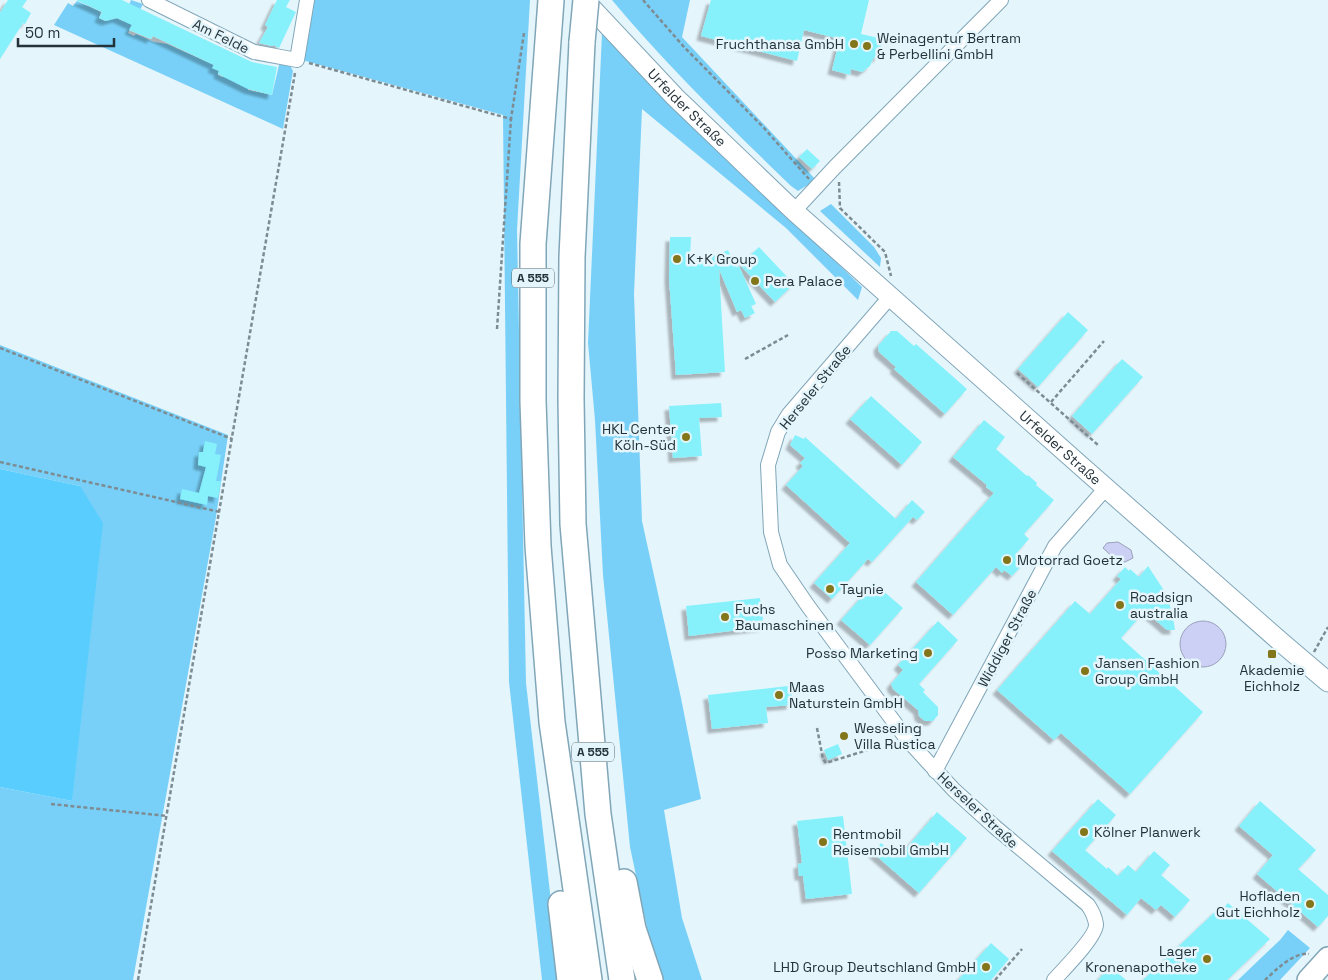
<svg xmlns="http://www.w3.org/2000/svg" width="1328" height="980" font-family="'Space Grotesk',sans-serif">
<defs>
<filter id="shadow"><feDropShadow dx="-4.5" dy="4.5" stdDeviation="1" flood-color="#0004"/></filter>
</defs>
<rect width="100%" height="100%" fill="#e5f5fc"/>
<!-- green -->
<g fill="#78d0f8">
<polygon points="131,0 143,4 128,33 134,36 136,34 154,42 167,44 214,65 213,67 219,70 218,75 222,77 252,72 248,90 272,95 279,65 290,65 293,71 283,129 54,25 68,3 73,6 77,1 101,12 99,18 105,21 109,15 112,16 113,19 117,18 123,21"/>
<polygon points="312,0 530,0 517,230 526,683 560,980 542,980 509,682 503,115 302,60"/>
<path d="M612 0H690L682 37 816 180 798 191 791 186C729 126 667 66 612 0Z"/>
<polygon points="602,33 650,82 862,287 858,300 786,228 642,109 634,294 642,521 681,698 701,799 664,810 682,918 702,980 664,980 648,932 630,847 603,575 595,420 588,343"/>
<polygon points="831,204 874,247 881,258 880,267 820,211"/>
<polygon points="0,345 228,435 216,517 133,980 0,980 0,787 72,801 80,486 0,469"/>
<polygon points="1288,930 1310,948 1280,980 1238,980 1280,940"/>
</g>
<!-- forest -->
<polygon fill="#59cefe" points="0,469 80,486 103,523 72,801 0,787"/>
<!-- water -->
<g fill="#cbd0f4" stroke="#99a1bc">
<polygon points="1118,542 1131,550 1133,558 1125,562 1118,562 1103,548 1107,543"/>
<circle cx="1203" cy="644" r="23"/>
</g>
<!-- building -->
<g fill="#87f1fb" filter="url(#shadow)">
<polygon points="8,0 27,0 22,7 31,13 25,24 23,23 0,59 0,13"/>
<polygon points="76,0 122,0 252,62 277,67 272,95 248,89 218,74 219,71 212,68 214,65 153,36 151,39 129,30 132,25 117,18 106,21 99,18 102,12"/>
<polygon points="277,0 290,0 286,7 296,12 279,48 273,45 272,46 259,43 268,27 265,25"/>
<polygon points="711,0 869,0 861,34 883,39 878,58 874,57 870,66 862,72 851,69 850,75 832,70 840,39 804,30 797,61 701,36"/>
<polygon points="807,149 820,161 812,169 799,157"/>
<polygon points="670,237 691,237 690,257 716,255 728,250 737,268 739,266 756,304 751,306 755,313 745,318 741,310 737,312 719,269 725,372 676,375 669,278"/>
<polygon points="759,247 794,284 775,302 740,265"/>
<polygon points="1068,312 1088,330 1038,387 1018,369"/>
<polygon points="891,331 897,331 914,346 916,344 967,389 945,414 894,369 896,367 879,352 878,346"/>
<polygon points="1122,359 1143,377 1092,434 1072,416"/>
<polygon points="871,396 922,442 902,465 850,419"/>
<polygon points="721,403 722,417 699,418 702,456 673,458 669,406"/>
<polygon points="984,420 1005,437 996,449 1027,476 1028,475 1037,483 1036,485 1054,500 1024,534 1029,539 1015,555 1024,563 1012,576 1004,570 1002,573 996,567 953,615 916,582 994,493 986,487 987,485 953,457"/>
<polygon points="795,435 804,439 805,437 896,519 912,500 925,512 917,520 913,517 872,562 868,559 832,599 814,583 850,543 786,485 803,466 800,463 805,458 790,445"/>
<polygon points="205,441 217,444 215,454 221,455 216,481 221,481 218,498 208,496 207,505 180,499 182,489 199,493 206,467 198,465 199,452 203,452"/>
<polygon points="1148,566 1167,595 1173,617 1175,630 1167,630 1145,611 1121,638 1203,712 1130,794 1061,733 1054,740 997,690 1075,601 1090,614 1121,579 1117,576 1125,567 1129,571 1130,569 1139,577"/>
<polygon points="874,583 903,608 870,645 841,620"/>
<polygon points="760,598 764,627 689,636 686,606"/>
<polygon points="938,621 958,640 919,684 925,690 923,692 938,707 938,715 933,721 925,721 919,716 918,710 893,689 891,684 903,670 898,665"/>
<polygon points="788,686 792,691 792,699 791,705 766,707 768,723 712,729 708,695"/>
<polygon points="838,744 842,754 828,760 824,750"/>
<polygon points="1098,799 1116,815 1085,850 1107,869 1108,867 1118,876 1128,865 1136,872 1154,851 1170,865 1161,875 1190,900 1175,917 1161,905 1156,910 1141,898 1127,915 1052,851"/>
<polygon points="1260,801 1316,850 1298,869 1328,895 1328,916 1318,927 1257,874 1273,855 1239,826"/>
<polygon points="937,812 967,838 919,893 873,853 881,843 898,858"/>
<polygon points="843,816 852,894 806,899 803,876 799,876 798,864 802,863 797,821"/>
<polygon points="1228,903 1270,939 1227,980 1143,980 1218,909 1221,911"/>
<polygon points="991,943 1009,959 991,980 958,980"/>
<polygon points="1110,966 1126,980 1098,980"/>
</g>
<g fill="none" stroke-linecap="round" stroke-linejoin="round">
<!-- minor casing -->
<g stroke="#80a6b8" stroke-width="16">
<g id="minor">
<polyline points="149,0 254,52 297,60 307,0"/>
<polyline points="794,211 835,167 1001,0"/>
<path d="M890 297 789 414 778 432 768 465 771 532 780 565 808 606 906 738 926 760 954 790 995 827 1088 905C1092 911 1095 917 1096 924 1097 936 1063 970 1054 980"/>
<polyline points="935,771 1055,546 1106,488"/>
</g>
</g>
<!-- secondary casing -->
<g stroke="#80a6b8" stroke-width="21">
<g id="secondary">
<path id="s1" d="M584 0 675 97 794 211 1081 466 1282 643 1328 682"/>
</g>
</g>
<!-- primary casing -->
<g stroke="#80a6b8" stroke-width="24">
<polyline id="primary" points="1308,980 1328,958"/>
</g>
<!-- motorway casing -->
<g stroke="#80a6b8" stroke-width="28">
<g id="motorway">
<polyline points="551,0 533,244 533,401 538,546 552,722 589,980"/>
<polyline points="582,42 572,257 571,399 573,524 598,814 622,980"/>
<polyline points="624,882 633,929 650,980"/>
<polyline points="561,904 570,980"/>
</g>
</g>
<!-- path -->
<g stroke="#7d8c93" stroke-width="2.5" stroke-dasharray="4 2.5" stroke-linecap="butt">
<polyline points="643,0 684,47 764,128 809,179"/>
<polyline points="309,63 511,119 524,33"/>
<polyline points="839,182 840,208 885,252 891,276"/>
<polyline points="497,329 511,119"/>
<polyline points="0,348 232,439"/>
<polyline points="745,359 788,335"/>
<polyline points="1017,373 1098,445"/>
<polyline points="1051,402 1104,341"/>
<polyline points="0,462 220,512"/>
<polyline points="1314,652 1328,627"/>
<polyline points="817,728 823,759 826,763 893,742"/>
<polyline points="51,804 167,816"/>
<polyline points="138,980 295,73"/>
<polyline points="995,980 1022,949"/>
<path d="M1265 980C1276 970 1293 952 1309 954"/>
</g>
<!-- minor -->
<use href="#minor" stroke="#fff" stroke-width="14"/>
<!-- secondary -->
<use href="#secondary" stroke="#fff" stroke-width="19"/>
<!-- primary -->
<use href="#primary" stroke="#fff" stroke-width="21"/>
<!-- motorway -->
<use href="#motorway" stroke="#fff" stroke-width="25"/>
<!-- motorway-bridge casing -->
<g stroke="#80a6b8" stroke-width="28" stroke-linecap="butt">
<polyline id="motorway-bridge" points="582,42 586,0"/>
</g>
<!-- motorway-bridge -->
<use href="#motorway-bridge" stroke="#fff" stroke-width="25"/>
</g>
<!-- markers -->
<g fill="#83761a" stroke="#e5f5fc" stroke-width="2">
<circle cx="854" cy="44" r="5"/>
<circle cx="867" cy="46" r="5"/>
<circle cx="677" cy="259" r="5"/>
<circle cx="755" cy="281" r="5"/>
<circle cx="686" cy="437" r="5"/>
<circle cx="1007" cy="560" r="5"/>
<circle cx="830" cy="589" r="5"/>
<circle cx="1120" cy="605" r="5"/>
<circle cx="725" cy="617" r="5"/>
<circle cx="928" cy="653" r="5"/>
<rect x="1267" y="649" width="10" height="10" rx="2.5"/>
<circle cx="1085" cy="671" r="5"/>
<circle cx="779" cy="695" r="5"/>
<circle cx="844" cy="736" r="5"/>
<circle cx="1084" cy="832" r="5"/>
<circle cx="823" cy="842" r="5"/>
<circle cx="1310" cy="904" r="5"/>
<circle cx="1207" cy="959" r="5"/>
<circle cx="986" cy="967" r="5"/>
</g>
<g text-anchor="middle" stroke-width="5" stroke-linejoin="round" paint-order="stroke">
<!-- shield labels -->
<g fill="#e5f5fc" stroke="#5e6d74" stroke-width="1">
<rect x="512" y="268.5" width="42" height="19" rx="4"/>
<rect x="572" y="742.5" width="42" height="19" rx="4"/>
</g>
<g font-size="12" font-weight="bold" fill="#24333a">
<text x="533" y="282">A 555</text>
<text x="593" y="756">A 555</text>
</g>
<!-- street labels -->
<g font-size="14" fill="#24333a" stroke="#e5f5fc">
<text transform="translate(221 36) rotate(26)" y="5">Am Felde</text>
<text dy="5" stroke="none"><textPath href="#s1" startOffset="149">Urfelder Straße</textPath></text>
<text transform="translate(815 387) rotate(-51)" y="5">Herseler Straße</text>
<text dy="5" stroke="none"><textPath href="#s1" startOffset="654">Urfelder Straße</textPath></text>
<text transform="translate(1007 638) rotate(-62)" y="5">Widdiger Straße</text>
<text transform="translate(978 810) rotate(43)" y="5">Herseler Straße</text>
</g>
<!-- poi labels -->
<g font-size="14" fill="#24333a" stroke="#e5f5fc" text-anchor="start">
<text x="877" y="43">Weinagentur Bertram<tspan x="877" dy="16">&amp; Perbellini GmbH</tspan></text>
<text x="844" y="49" text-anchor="end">Fruchthansa GmbH</text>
<text x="687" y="264">K+K Group</text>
<text x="765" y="286">Pera Palace</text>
<text x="676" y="434" text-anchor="end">HKL Center<tspan x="676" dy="16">Köln-Süd</tspan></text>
<text x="1017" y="565">Motorrad Goetz</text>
<text x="840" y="594">Taynie</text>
<text x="1130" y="602">Roadsign<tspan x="1130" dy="16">australia</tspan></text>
<text x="735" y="614">Fuchs<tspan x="735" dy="16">Baumaschinen</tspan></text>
<text x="918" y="658" text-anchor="end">Posso Marketing</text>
<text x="1095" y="668">Jansen Fashion<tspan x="1095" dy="16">Group GmbH</tspan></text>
<text x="1272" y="675" text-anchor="middle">Akademie<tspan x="1272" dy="16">Eichholz</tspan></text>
<text x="789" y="692">Maas<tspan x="789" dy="16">Naturstein GmbH</tspan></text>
<text x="854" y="733">Wesseling<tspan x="854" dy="16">Villa Rustica</tspan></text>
<text x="1094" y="837">Kölner Planwerk</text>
<text x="833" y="839">Rentmobil<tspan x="833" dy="16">Reisemobil GmbH</tspan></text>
<text x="1300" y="901" text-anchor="end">Hofladen<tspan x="1300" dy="16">Gut Eichholz</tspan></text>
<text x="1197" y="956" text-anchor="end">Lager<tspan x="1197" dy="16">Kronenapotheke</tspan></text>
<text x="976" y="972" text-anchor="end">LHD Group Deutschland GmbH</text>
</g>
</g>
<!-- scale -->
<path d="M18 38v8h96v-8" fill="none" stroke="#24333a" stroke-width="2.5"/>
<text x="25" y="38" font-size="15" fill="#24333a" stroke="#e5f5fc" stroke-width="4" paint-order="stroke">50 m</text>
</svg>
